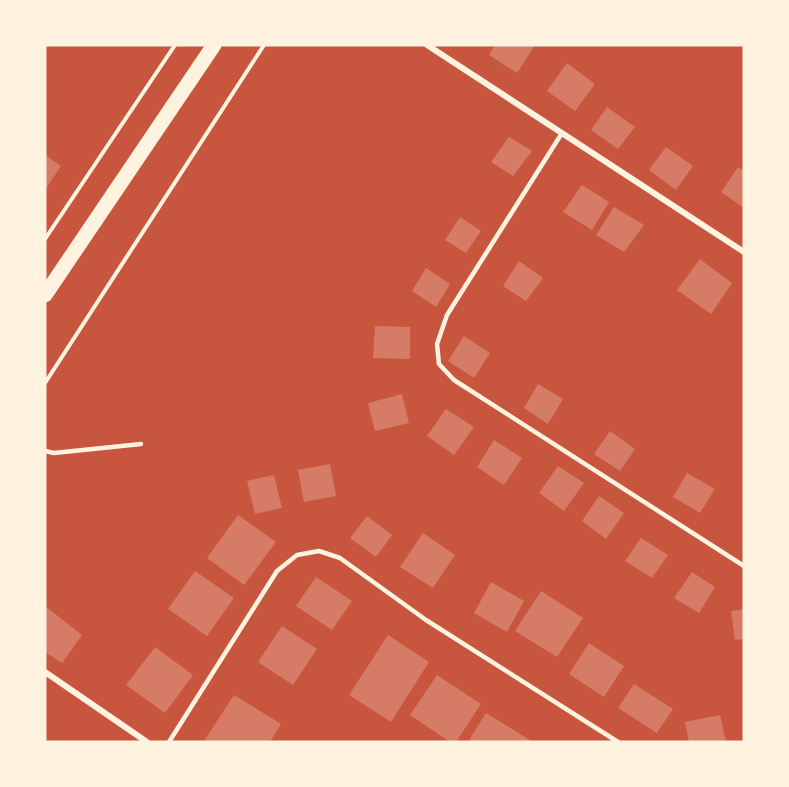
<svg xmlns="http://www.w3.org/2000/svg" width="789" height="787" font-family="Ubuntu,sans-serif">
<rect width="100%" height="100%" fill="#c8553d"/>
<!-- building -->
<g fill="#d67c66">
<polygon points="495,45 535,45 517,73 489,55"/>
<polygon points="567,63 595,84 575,111 547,91"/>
<polygon points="607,107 635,127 618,149 591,130"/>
<polygon points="509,137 532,151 513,176 491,162"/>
<polygon points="666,147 693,166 676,190 649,170"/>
<polygon points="45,155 61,166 45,190"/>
<polygon points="738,167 744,171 744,208 721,192"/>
<polygon points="582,185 609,202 592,230 563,212"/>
<polygon points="614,207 644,225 624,252 596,235"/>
<polygon points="460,217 481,231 466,253 445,240"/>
<polygon points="700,259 732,283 711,314 677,290"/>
<polygon points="519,261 543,278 526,301 503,286"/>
<polygon points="426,268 450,284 436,307 412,291"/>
<polygon points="375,326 410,327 410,359 373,358"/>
<polygon points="464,336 490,353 474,378 448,361"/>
<polygon points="538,384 563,399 548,424 524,408"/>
<polygon points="402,394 409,423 375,431 368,403"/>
<polygon points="446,409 474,427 454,455 427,436"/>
<polygon points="610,431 635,449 620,471 594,454"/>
<polygon points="494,440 522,458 504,485 477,467"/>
<polygon points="330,464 336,496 304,502 298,470"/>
<polygon points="558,466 584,483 564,511 539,493"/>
<polygon points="687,473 715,489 700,513 673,497"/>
<polygon points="274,475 282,508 255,514 247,481"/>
<polygon points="599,496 624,513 606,539 582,521"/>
<polygon points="238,515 276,542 244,585 207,558"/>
<polygon points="367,516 392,535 376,557 350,538"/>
<polygon points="423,533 455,555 433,588 400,567"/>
<polygon points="641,538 668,555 652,578 625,561"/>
<polygon points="195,571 234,598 207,636 168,609"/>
<polygon points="692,572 715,587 699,613 674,598"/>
<polygon points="316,577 352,601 332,630 296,606"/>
<polygon points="491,582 524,601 507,632 474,613"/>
<polygon points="541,591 583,618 557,657 515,631"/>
<polygon points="45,606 82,635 62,663 45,652"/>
<polygon points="744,609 744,639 735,640 731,611"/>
<polygon points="282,626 317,649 293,685 258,662"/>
<polygon points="388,635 429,662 391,722 349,695"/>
<polygon points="589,643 624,666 604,697 569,674"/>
<polygon points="155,647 193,675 165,713 126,685"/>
<polygon points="437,675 481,704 456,742 450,742 410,715"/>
<polygon points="634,684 673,709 657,733 618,708"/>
<polygon points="234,695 281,724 270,742 204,741"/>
<polygon points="486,713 533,742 468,742"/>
<polygon points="720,715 726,742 689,742 685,722"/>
</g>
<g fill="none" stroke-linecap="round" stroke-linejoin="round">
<!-- path -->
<g stroke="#fff3e0" stroke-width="4">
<polyline points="45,239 175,45"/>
<polyline points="45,383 264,45"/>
</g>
<!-- service -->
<g stroke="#fff3e0" stroke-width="4.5">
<polyline points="562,133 447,315 437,344 439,364 454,380 744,566"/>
<polyline points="45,451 54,453 141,444"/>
<polyline points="169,742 277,571 297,555 319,551 340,558 426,620 618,742"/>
</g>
<!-- minor -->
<g stroke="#fff3e0" stroke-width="6">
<polyline points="427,45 744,252"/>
<polyline points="45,672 147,742"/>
</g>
<!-- primary -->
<polyline stroke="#fff3e0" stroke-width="15" points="45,295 214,45"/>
</g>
<!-- border -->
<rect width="789" height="787" fill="none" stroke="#fff3e0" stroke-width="93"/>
</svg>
